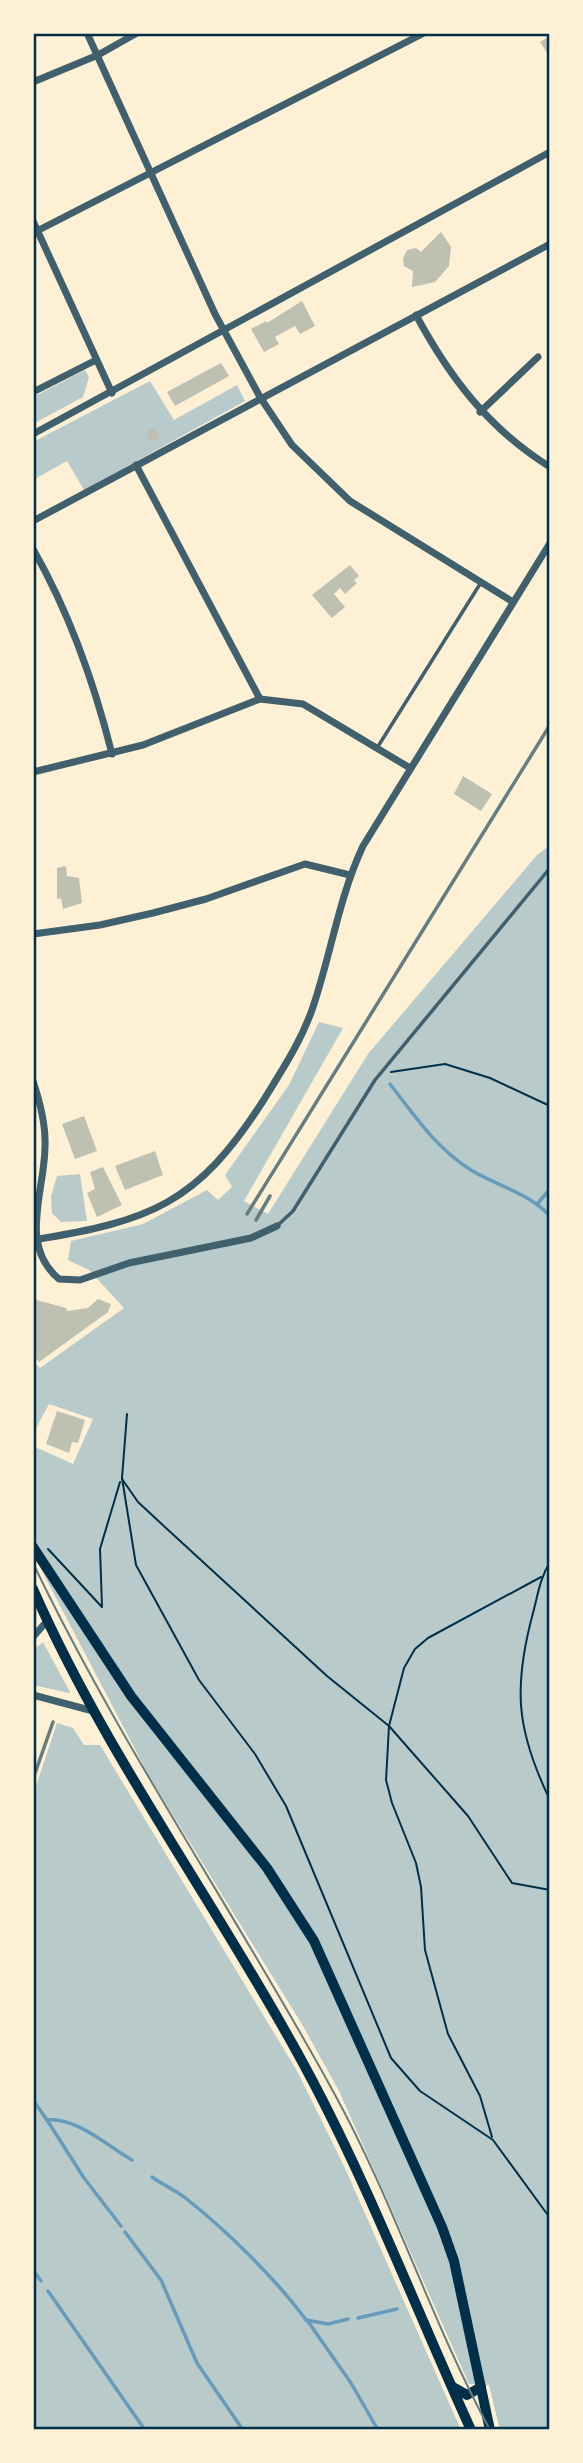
<svg xmlns="http://www.w3.org/2000/svg" width="583" height="2463" font-family="Literata,serif">
<rect width="100%" height="100%" fill="#fdf0d5"/>
<!-- green -->
<g fill="#b9caca">
<polygon points="85,370 89,377 83,397 33,424 33,397"/>
<polygon points="150,381 174,420 237,385 245,401 84,490 67,461 33,480 33,442"/>
<polygon points="550,845 550,2430 500,2430 489,2385 469,2384 339,2091 303,2026 149,1776 33,1554 38,1549 33,1541 33,1446 73,1464 93,1419 49,1404 33,1434 33,1360 40,1368 124,1308 89,1270 68,1260 71,1241 143,1224 207,1190 218,1200 232,1187 225,1175 289,1085 319,1022 343,1028 244,1201 268,1214 368,1054 537,855"/>
<polygon points="80,1174 87,1221 61,1222 52,1213 51,1196 57,1176"/>
<polygon points="43,1642 70,1692 69,1693 33,1685 33,1650"/>
<polygon points="57,1723 73,1728 84,1745 100,1745 297,2071 344,2166 461,2430 33,2430 33,1795"/>
</g>
<g fill="none" stroke-linecap="round" stroke-linejoin="round">
<!-- stream -->
<g stroke="#669bbc" stroke-width="3.5">
<path d="M390 1084C415 1116 436 1148 471 1170 497 1186 529 1193 550 1216"/>
<polyline points="538,1203 550,1189"/>
<path d="M33 2100 47 2120C74 2116 108 2146 132 2160"/>
<polyline points="47,2120 84,2178 121,2226"/>
<path d="M152 2177C163 2185 177 2191 188 2200 228 2232 276 2279 306 2320L328 2324 348 2319"/>
<polyline points="125,2232 161,2280 197,2363 243,2430"/>
<polyline points="33,2270 41,2281"/>
<polyline points="48,2291 145,2430"/>
<polyline points="358,2318 397,2309"/>
<polyline points="307,2320 351,2383 378,2430"/>
</g>
</g>
<!-- building -->
<g fill="#bec0b2">
<polygon points="550,36 550,57 540,42"/>
<polygon points="441,232 451,247 449,266 435,282 412,287 413,271 404,266 403,258 407,250 416,248 421,252"/>
<polygon points="302,301 315,326 300,334 295,326 275,337 279,344 264,352 251,329 266,321 267,323"/>
<polygon points="221,363 229,376 175,406 167,392"/>
<circle cx="153" cy="435" r="6"/>
<polygon points="350,565 359,576 354,580 357,583 345,594 340,588 334,594 345,607 332,618 312,595"/>
<polygon points="463,776 492,794 481,811 454,794"/>
<polygon points="66,866 67,876 79,878 82,903 63,909 61,898 57,899 57,868"/>
<polygon points="84,1116 97,1151 75,1159 62,1124"/>
<polygon points="155,1151 163,1175 125,1190 115,1166"/>
<polygon points="103,1167 122,1205 97,1217 87,1193 95,1189 90,1172"/>
<polygon points="33,1299 66,1308 67,1311 88,1308 98,1299 111,1304 108,1312 39,1362 33,1355"/>
<polygon points="57,1411 85,1420 78,1443 72,1442 69,1453 46,1444"/>
</g>
<g fill="none" stroke-linecap="round" stroke-linejoin="round">
<!-- path -->
<g stroke="#003049" stroke-width="2">
<polyline points="391,1072 445,1064 490,1078 550,1106"/>
<polyline points="127,1414 122,1478 136,1565 199,1680 255,1754 286,1806 391,2058 420,2091 493,2140 550,2218"/>
<polyline points="122,1479 138,1502 166,1528 327,1676 389,1726 468,1816 512,1883 550,1890"/>
<polyline points="48,1549 102,1607"/>
<path d="M550 1562C540 1578 538 1594 533 1613 513 1687 516 1730 550 1800"/>
<polyline points="102,1606 100,1549 120,1482"/>
<polyline points="492,2137 480,2096 448,2034 425,1950 421,1887 416,1863 392,1803 386,1780 389,1726 404,1668 415,1649 428,1638 541,1577"/>
</g>
<!-- service -->
<g stroke="#3f606c" stroke-width="3.5">
<polyline points="377,748 480,584"/>
<polyline points="277,1226 293,1211 375,1080 550,868"/>
</g>
<!-- minor -->
<g stroke="#3f606c" stroke-width="7">
<polyline points="87,33 215,314 260,397 292,445 350,501 513,602"/>
<polyline points="33,82 98,55 137,33"/>
<polyline points="33,221 112,393"/>
<polyline points="33,233 424,33"/>
<path d="M416 315C450 378 489 429 550 467"/>
<polyline points="33,392 96,360"/>
<polyline points="480,412 538,357"/>
<polyline points="33,434 550,152"/>
<polyline points="136,465 260,699"/>
<polyline points="33,521 550,244"/>
<path d="M33 549C70 614 94 682 112 754"/>
<polyline points="33,772 143,745 260,699 303,704 410,768"/>
<polyline points="33,934 100,925 153,913 206,899 305,864 350,875"/>
<path d="M33 1081C40 1102 46 1124 45 1146 45 1191 18 1245 59 1279L80 1280 129 1263 251 1238 277 1226"/>
<path d="M33 1240C151 1221 197 1204 263 1101 282 1070 301 1042 313 1007 331 954 339 897 363 846L550 543"/>
<polyline points="33,1637 47,1621"/>
<polyline points="33,1695 93,1711"/>
</g>
<!-- secondary -->
<g stroke="#003049" stroke-width="10">
<polyline points="33,1547 131,1696 267,1868 314,1941 442,2227 454,2261 490,2430"/>
<path d="M33 1589C105 1753 212 1897 298 2054 365 2175 414 2305 471 2430"/>
<polyline points="453,2387 467,2395 481,2387"/>
</g>
<!-- tram -->
<path stroke="#657d81" stroke-width="2" d="M33 1563C121 1747 237 1915 334 2093 394 2202 431 2321 490 2430"/>
<!-- rail -->
<g stroke="#657d81" stroke-width="3.5">
<polyline points="247,1214 550,725"/>
<polyline points="256,1220 270,1196"/>
<polyline points="33,1779 53,1722"/>
</g>
</g>
<!-- border -->
<rect width="583" height="2463" fill="none" stroke="#fdf0d5" stroke-width="70"/>
<rect x="35" y="35" width="513" height="2393" fill="none" stroke="#003049" stroke-width="2.5"/>
</svg>
